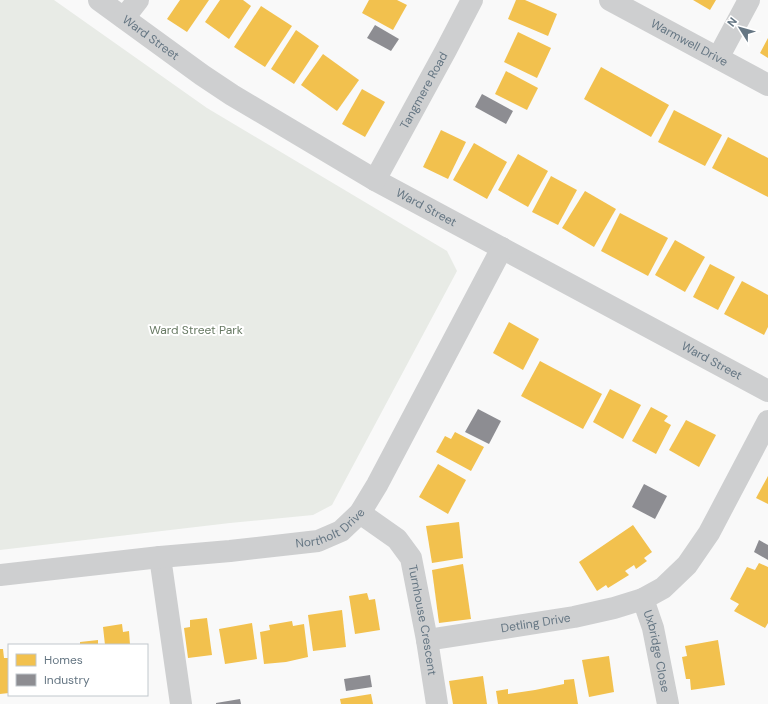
<svg xmlns="http://www.w3.org/2000/svg" width="768" height="704" font-family="'DM Sans',sans-serif">
<rect width="100%" height="100%" fill="#f9f9f9"/>
<!-- green -->
<polygon fill="#e8ebe6" points="0,0 54,0 207,108 447,251 457,271 332,505 313,515 230,523 0,550"/>
<!-- homes -->
<g fill="#f2c14e">
<polygon points="180,0 209,0 187,32 167,19"/>
<polygon points="220,0 243,0 251,6 229,39 205,22"/>
<polygon points="369,0 397,0 407,5 393,30 362,13"/>
<polygon points="516,0 525,0 557,14 548,36 508,19"/>
<polygon points="693,0 716,0 710,10"/>
<polygon points="261,6 292,26 265,67 234,47"/>
<polygon points="296,30 319,46 294,84 271,69"/>
<polygon points="518,32 551,48 537,78 504,62"/>
<polygon points="768,38 768,58 760,53"/>
<polygon points="323,54 359,80 337,111 301,85"/>
<polygon points="601,67 669,105 651,137 584,99"/>
<polygon points="506,71 538,88 527,110 495,94"/>
<polygon points="362,89 385,102 365,137 342,124"/>
<polygon points="674,110 722,135 705,166 658,142"/>
<polygon points="441,130 466,142 448,179 423,167"/>
<polygon points="728,137 768,158 768,197 712,168"/>
<polygon points="474,143 507,162 487,199 453,180"/>
<polygon points="518,154 548,171 528,207 498,190"/>
<polygon points="551,176 577,190 558,225 532,212"/>
<polygon points="585,191 616,209 594,247 562,228"/>
<polygon points="620,213 668,238 648,276 601,251"/>
<polygon points="675,240 705,257 685,292 655,275"/>
<polygon points="710,264 735,277 718,310 693,297"/>
<polygon points="742,281 768,295 768,327 764,335 724,314"/>
<polygon points="509,322 539,339 523,370 493,353"/>
<polygon points="540,361 602,394 583,429 521,396"/>
<polygon points="610,389 641,405 623,439 593,422"/>
<polygon points="651,407 668,416 664,421 671,425 656,454 632,441"/>
<polygon points="686,420 716,435 699,467 669,450"/>
<polygon points="455,432 484,447 471,471 436,452 445,436 451,439"/>
<polygon points="438,464 466,480 448,514 419,497"/>
<polygon points="768,476 768,504 756,498"/>
<polygon points="459,522 463,558 432,563 426,526"/>
<polygon points="633,525 652,552 644,558 647,561 636,569 634,565 625,571 629,575 608,588 606,585 597,591 579,562"/>
<polygon points="759,563 768,567 768,623 765,628 734,611 739,604 730,599 747,567 755,570"/>
<polygon points="463,564 471,619 439,623 432,570"/>
<polygon points="367,593 369,600 375,599 380,630 355,634 349,596"/>
<polygon points="342,610 346,647 313,651 308,615"/>
<polygon points="207,618 212,655 188,658 184,628 190,627 190,620"/>
<polygon points="292,621 293,626 304,624 308,657 286,662 264,664 260,632 270,630 269,625"/>
<polygon points="252,623 257,659 225,664 219,629"/>
<polygon points="122,624 123,632 129,631 130,645 105,645 103,627"/>
<polygon points="98,640 98,645 80,645 80,642"/>
<polygon points="718,640 725,685 691,690 690,679 686,679 682,657 687,656 685,646"/>
<polygon points="0,649 3,649 4,658 9,658 9,693 0,694"/>
<polygon points="609,656 614,692 589,697 582,660"/>
<polygon points="483,676 487,704 453,704 449,681"/>
<polygon points="574,679 578,704 498,704 496,691 508,689 508,694 535,690 564,684 564,680"/>
<polygon points="371,694 373,704 341,704 340,699"/>
</g>
<!-- industry -->
<g fill="#8d8d92">
<polygon points="375,25 399,39 391,51 367,38"/>
<polygon points="482,94 513,111 506,124 475,107"/>
<polygon points="478,409 501,421 489,444 465,432"/>
<polygon points="644,484 667,496 655,519 632,507"/>
<polygon points="759,540 768,545 768,560 754,552"/>
<polygon points="370,675 372,687 346,691 344,679"/>
<polygon points="240,699 241,704 216,704 216,703"/>
</g>
<g fill="none" stroke-linecap="round" stroke-linejoin="round">
<!-- minor -->
<g stroke="#cecfd0" stroke-width="22">
<path id="s1" d="M99 0 202 75 232 95 375 180 768 391"/>
<path id="s2" d="M610 0 768 85"/>
<polyline points="124,18 138,0"/>
<polyline points="718,58 749,0"/>
<path id="s3" d="M375 180 446 50 472 0"/>
<path id="s4" d="M360 513 397 539 411 558 427 640 437 704"/>
<polyline points="160,557 181,704"/>
<path id="s5" d="M0 575 160 557 230 551 318 541 341 531 360 513 377 485 502 248"/>
<path id="s6" d="M643 599 653 628 668 704"/>
<path id="s7" d="M427 640 574 617 614 608 643 599 663 588 687 565 709 533 768 421"/>
</g>
</g>
<g text-anchor="middle" stroke-width="4" stroke-linejoin="round" paint-order="stroke">
<!-- street labels -->
<g font-size="12" fill="#657683" stroke="#fff">
<text dy="4" stroke="none"><textPath href="#s1" startOffset="64">Ward Street</textPath></text>
<text dy="4" stroke="none"><textPath href="#s2" startOffset="90">Warmwell Drive</textPath></text>
<text dy="4" stroke="none"><textPath href="#s3" startOffset="102">Tangmere Road</textPath></text>
<text dy="4" stroke="none"><textPath href="#s1" startOffset="388">Ward Street</textPath></text>
<text dy="4" stroke="none"><textPath href="#s1" startOffset="712">Ward Street</textPath></text>
<text dy="4" stroke="none"><textPath href="#s5" startOffset="336">Northolt Drive</textPath></text>
<text dy="4" stroke="none"><textPath href="#s4" startOffset="132">Turnhouse Crescent</textPath></text>
<text dy="4" stroke="none"><textPath href="#s7" startOffset="110">Detling Drive</textPath></text>
<text dy="4" stroke="none"><textPath href="#s6" startOffset="54">Uxbridge Close</textPath></text>
</g>
<!-- park labels -->
<g font-size="12" fill="#687a64" stroke="#fff">
<text x="196" y="334">Ward Street Park</text>
</g>
</g>
<!-- legend -->
<rect x="8" y="644" width="140" height="52" fill="#ffffff" stroke="#c1c8cd"/>
<rect x="16" y="654" width="20" height="12" fill="#f2c14e" stroke="#c1c8cd"/>
<text x="44" y="664" font-size="12" fill="#657683">Homes</text>
<rect x="16" y="674" width="20" height="12" fill="#8d8d92" stroke="#c1c8cd"/>
<text x="44" y="684" font-size="12" fill="#657683">Industry</text>
<!-- north arrow -->
<g transform="translate(740 28) rotate(307)" stroke="#ffffff" stroke-width="3" paint-order="stroke">
<path d="M0-3L7 15L0 10L-7 15Z" fill="#657683"/>
<text y="-6" font-size="11" font-weight="bold" text-anchor="middle" fill="#657683">N</text>
</g>
</svg>
